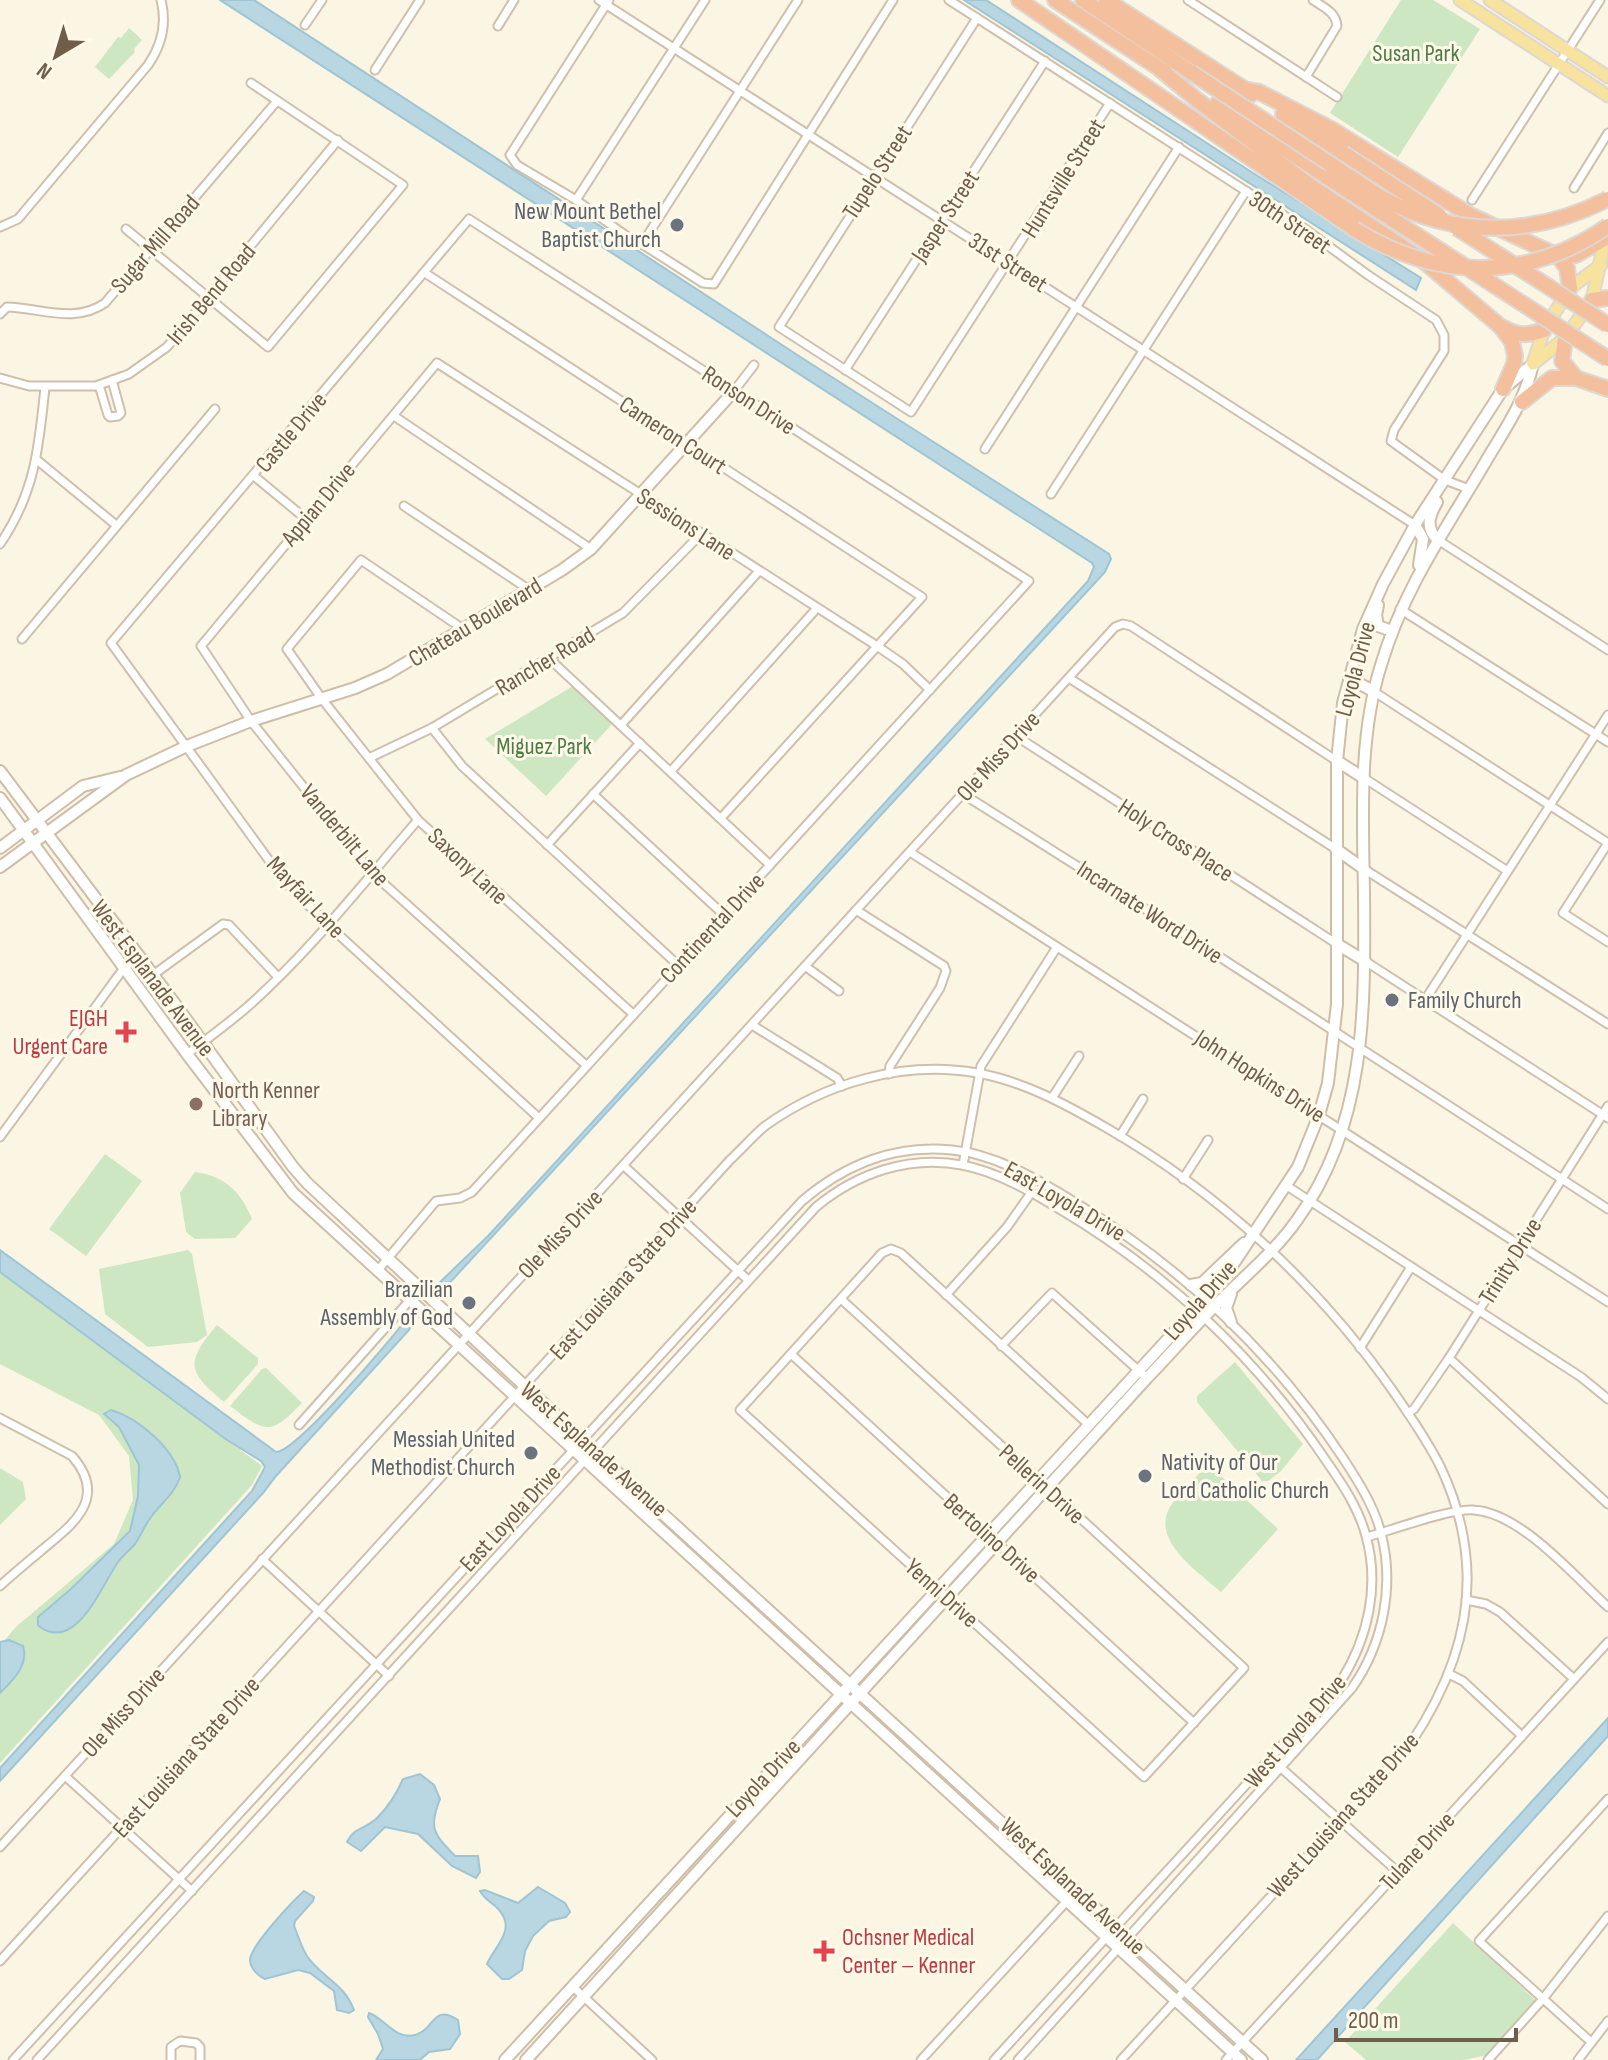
<svg xmlns="http://www.w3.org/2000/svg" width="1608" height="2060" font-family="'Sofia Sans Condensed',sans-serif">
<rect width="100%" height="100%" fill="#fbf5e3"/>
<!-- green -->
<g fill="#cce7c2">
<polygon points="1401,0 1433,0 1480,29 1398,157 1330,113"/>
<polygon points="129,28 142,40 134,49 135,52 109,79 95,67 118,37 121,38"/>
<polygon points="573,686 613,723 546,796 485,739"/>
<polygon points="105,1154 142,1181 86,1256 49,1229"/>
<path d="M195 1172C225 1176 241 1192 252 1219L235 1238 195 1239 186 1232 180 1193Z"/>
<polygon points="188,1250 192,1254 207,1335 197,1342 148,1347 105,1314 99,1269"/>
<polygon points="0,1272 262,1466 252,1485 0,1763 0,1645 17,1626 114,1544 133,1500 129,1456 99,1415 0,1364"/>
<path d="M217 1325 258 1358V1364L224 1402C186 1371 186 1362 217 1325Z"/>
<polygon points="1235,1362 1303,1444 1281,1471 1268,1481 1262,1481 1197,1402 1197,1396"/>
<path d="M266 1368 302 1403C270 1436 266 1433 230 1406L262 1369Z"/>
<path d="M1208 1464 1278 1529 1221 1592C1200 1573 1150 1541 1170 1507 1179 1492 1196 1478 1208 1464Z"/>
<polygon points="0,1468 23,1482 26,1499 0,1525"/>
<polygon points="1453,1923 1536,2001 1488,2055 1463,2060 1366,2060 1345,2042"/>
</g>
<!-- water -->
<g fill="#b8d7e3" stroke="#9fc5d4" stroke-width="2">
<polygon points="220,0 254,0 802,358 1109,554 1111,559 1105,572 443,1290 438,1289 437,1285 488,1236 1088,581 1094,567 1092,563"/>
<polygon points="964,0 986,0 1253,173 1421,278 1416,290"/>
<path d="M0 1250 276 1452C296 1452 391 1340 407 1318L410 1317 414 1321 409 1330 276 1476 263 1493 0 1781V1768L252 1491 265 1467 261 1461 227 1440 0 1272Z"/>
<path d="M111 1410C138 1418 175 1449 180 1477 174 1495 161 1503 151 1517 145 1525 141 1535 135 1544 130 1550 123 1555 118 1562 105 1581 89 1620 67 1630 57 1635 45 1632 38 1625V1617L71 1589 130 1531 138 1496 139 1465 119 1427 104 1414Z"/>
<path d="M9 1640 23 1646C29 1665 13 1680 0 1693V1642Z"/>
<polygon points="1608,1718 1608,1736 1317,2060 1296,2060"/>
<path d="M420 1774 434 1785 440 1799C428 1828 434 1834 455 1856H478L480 1872 476 1878 452 1866 418 1834 385 1827 361 1851 347 1842C354 1827 366 1829 377 1818 388 1807 397 1793 403 1779Z"/>
<path d="M538 1887 565 1903 570 1912 566 1917 549 1921 533 1936 525 1951 522 1970 509 1979H502L487 1964C494 1947 517 1930 499 1910 493 1903 484 1899 480 1891L485 1890 518 1903Z"/>
<path d="M304 1891 314 1897 313 1901 295 1921 294 1926C298 1935 301 1947 307 1956 321 1977 344 1983 354 2010L349 2013 337 2010 334 1991 310 1973 298 1970 265 1979C258 1976 250 1968 250 1960 251 1945 292 1902 304 1891Z"/>
<path d="M369 2013C384 2018 395 2040 415 2035 435 2030 432 2003 458 2020L460 2034 450 2049 429 2052 420 2060H376L383 2049 378 2034 368 2017Z"/>
</g>
<g fill="none" stroke-linecap="round" stroke-linejoin="round">
<!-- street casing -->
<g stroke="#cec0ad" stroke-width="11">
<g id="street">
<polyline points="599,0 1415,525"/>
<polyline points="609,0 510,155 517,165 576,200 628,237 642,244 703,283 714,284 893,0"/>
<polyline points="949,0 1305,229 1368,275 1436,320 1444,335 1444,351 1394,430 1391,441 1445,480 1469,489"/>
<polyline points="1188,0 1337,97"/>
<polyline points="977,18 779,327 911,412 1110,103"/>
<polyline points="305,25 322,0"/>
<polyline points="498,26 514,0"/>
<polyline points="375,70 420,0"/>
<path d="M1306 77 1337 26C1336 12 1323 7 1313 0"/>
<polyline points="1574,188 1608,133"/>
<polyline points="576,200 705,0"/>
<polyline points="1472,200 1600,0"/>
<path d="M0 227 18 219 148 65C162 45 167 24 161 0"/>
<polyline points="126,229 268,347 403,185 251,83"/>
<polyline points="642,244 798,0"/>
<polyline points="425,273 922,597 721,818"/>
<path d="M0 314 7 307C41 308 75 324 105 303L277 101"/>
<polyline points="845,370 1045,61"/>
<polyline points="0,378 29,386 96,386 129,374 167,347 338,140"/>
<polyline points="99,385 108,415 110,417 118,416 121,413 112,380"/>
<polyline points="734,391 754,365"/>
<polyline points="394,416 591,549"/>
<polyline points="985,449 1179,147"/>
<polyline points="37,460 116,525"/>
<polyline points="254,476 306,519"/>
<polyline points="1051,494 1246,191"/>
<polyline points="404,506 528,589"/>
<polyline points="1438,540 1608,650"/>
<path d="M0 544C35 493 39 447 45 387"/>
<polyline points="1400,609 1608,742"/>
<polyline points="463,629 361,560 287,649 322,699 418,820 633,1014"/>
<polyline points="22,639 215,409"/>
<polyline points="552,658 555,664 770,865"/>
<polyline points="1069,678 1336,849"/>
<polyline points="1373,691 1608,843 1563,913 1608,942"/>
<polyline points="621,725 759,571"/>
<polyline points="432,728 462,766 678,965"/>
<polyline points="1016,736 1337,944"/>
<polyline points="369,758 432,728 623,613 701,534"/>
<polyline points="671,771 817,608"/>
<polyline points="1364,778 1506,870"/>
<polyline points="593,794 724,915"/>
<polyline points="963,794 1172,926 1608,1209"/>
<polyline points="547,845 640,743"/>
<polyline points="910,852 1608,1302"/>
<polyline points="1364,869 1608,1024"/>
<polyline points="856,910 944,966 946,971 940,988 890,1066 889,1074"/>
<polyline points="1365,961 1608,1118"/>
<polyline points="805,966 839,991"/>
<polyline points="153,975 223,924 229,925 278,977"/>
<polyline points="1425,1000 1608,715"/>
<polyline points="752,1025 837,1078 842,1086"/>
<path d="M187 1054C206 1040 226 1025 245 1009 309 953 362 884 418 820"/>
<polyline points="587,1066 372,873 251,721 201,646 437,363 877,646 903,664 930,690"/>
<polyline points="1052,1098 1079,1056"/>
<polyline points="1120,1136 1143,1099"/>
<polyline points="0,1137 124,968 139,957"/>
<polyline points="963,1165 981,1066 1057,947"/>
<polyline points="624,1166 748,1280"/>
<polyline points="1183,1179 1208,1140"/>
<polyline points="1287,1186 1581,1377 1608,1399"/>
<polyline points="378,1270 436,1201 460,1198 472,1192 1029,581 469,219 111,643 284,881 327,924 539,1118"/>
<polyline points="946,1295 1007,1227 1031,1193"/>
<polyline points="841,1299 1244,1668 1144,1777 740,1410 882,1253 891,1249 901,1253 1090,1426"/>
<polyline points="1001,1346 1052,1293 1147,1378"/>
<polyline points="1360,1348 1411,1267"/>
<polyline points="791,1354 1194,1723"/>
<polyline points="1449,1358 1608,1504"/>
<polyline points="1408,1413 1414,1409 1449,1358 1608,1106"/>
<path d="M0 1418 72 1456C108 1497 75 1523 43 1549 29 1561 14 1573 0 1586"/>
<polyline points="299,1425 410,1300"/>
<path d="M1367 1537C1392 1530 1451 1508 1474 1510 1521 1513 1575 1577 1608 1607"/>
<polyline points="262,1559 389,1676"/>
<polyline points="1466,1600 1486,1604 1500,1612 1574,1679"/>
<polyline points="1449,1674 1463,1681 1522,1736"/>
<polyline points="1271,1759 1398,1872"/>
<polyline points="65,1776 192,1891"/>
<polyline points="0,1847 1115,627 1123,624 1131,626 1337,761"/>
<path d="M0 1961 730 1160C742 1149 753 1136 765 1126 825 1083 903 1060 977 1073 1023 1081 1065 1104 1105 1127 1218 1192 1318 1284 1393 1391 1410 1416 1428 1441 1441 1468 1456 1500 1466 1538 1467 1573 1469 1636 1445 1692 1411 1743L1121 2060"/>
<polyline points="572,1986 652,2060"/>
<polyline points="1591,2042 1479,1941 1608,1799"/>
<path d="M13 2060 802 1201C844 1165 895 1144 952 1150 994 1154 1033 1177 1068 1198 1178 1264 1272 1351 1343 1458 1358 1481 1374 1506 1381 1533 1395 1586 1383 1644 1352 1688L1018 2060"/>
<path d="M37 2060 816 1207C857 1173 909 1155 962 1165 998 1172 1030 1191 1061 1210 1167 1273 1258 1359 1327 1462 1343 1485 1359 1509 1366 1536 1380 1586 1368 1638 1341 1681L994 2060"/>
<polyline points="171,2060 171,2047 180,2041 196,2043 200,2047 200,2060"/>
<polyline points="921,2060 1077,1890"/>
<polyline points="1226,2060 1608,1642"/>
<polyline points="1488,2060 1542,2000 1608,1916"/>
<polyline points="1578,2060 1608,2021"/>
</g>
</g>
<!-- secondary casing -->
<g stroke="#cebea8" stroke-width="14">
<g id="secondary">
<path d="M1437 502C1429 516 1425 528 1438 540"/>
<polyline points="1415,525 1423,539 1419,565"/>
<polyline points="1378,605 1376,615 1378,626 1392,631"/>
<polyline points="1349,678 1373,691"/>
<polyline points="1337,761 1364,778"/>
<polyline points="0,771 175,1004 293,1167 307,1183 630,1484 1262,2060"/>
<polyline points="0,798 187,1054 293,1193 1241,2060"/>
<polyline points="0,848 83,786 120,777"/>
<polyline points="1336,849 1364,869"/>
<polyline points="0,867 126,775 187,746 251,721 355,688 387,674 562,570 591,549 734,391"/>
<polyline points="1337,944 1365,961"/>
<polyline points="1191,1285 1202,1283 1244,1243"/>
<polyline points="1231,1294 1226,1308 1231,1322"/>
<polyline points="505,2060 1224,1278 1298,1167 1319,1115 1328,1083 1337,1004 1337,761 1343,703 1363,629 1383,584 1415,525 1503,389 1533,364"/>
<path d="M526 2060 1147 1378C1172 1352 1196 1324 1222 1299 1248 1273 1276 1250 1297 1220 1367 1124 1365 1007 1364 894 1363 819 1358 738 1381 665 1405 585 1447 528 1489 456 1507 426 1525 400 1533 364"/>
</g>
</g>
<!-- primary casing -->
<g stroke="#ddd8d4" stroke-width="15">
<g id="primary">
<polyline points="1460,0 1608,96"/>
<polyline points="1490,0 1608,77"/>
<polyline points="1533,363 1544,330 1570,288 1601,265"/>
<polyline points="1533,364 1565,338 1592,300 1606,234"/>
</g>
</g>
<!-- highway casing -->
<g stroke="#ddd8d4" stroke-width="18">
<g id="highway">
<polyline points="1019,0 1354,229"/>
<polyline points="1055,0 1165,72"/>
<polyline points="1083,0 1192,73"/>
<polyline points="1106,0 1252,94"/>
<polyline points="1160,69 1197,100 1312,187 1421,259 1501,327 1512,342 1515,355 1514,364 1503,389"/>
<polyline points="1247,90 1259,92 1331,129 1470,215 1558,256 1567,268 1570,288"/>
<polyline points="1217,104 1327,177"/>
<polyline points="1283,114 1343,153"/>
<polyline points="1558,256 1576,255 1604,239"/>
<polyline points="1592,300 1608,298"/>
<path d="M1502 327C1518 336 1527 336 1544 330"/>
<polyline points="1565,338 1562,361 1576,378"/>
<polyline points="1522,402 1552,378 1576,378 1608,389"/>
</g>
</g>
<!-- street -->
<use href="#street" stroke="#fff" stroke-width="7"/>
<!-- secondary -->
<use href="#secondary" stroke="#fff" stroke-width="10"/>
<!-- primary -->
<use href="#primary" stroke="#f7e29e" stroke-width="11"/>
<!-- highway -->
<use href="#highway" stroke="#f3bf9c" stroke-width="14"/>
<!-- highway-bridge casing -->
<g stroke="#ddd8d4" stroke-width="18" stroke-linecap="butt">
<g id="highway-bridge">
<path d="M1192 73 1382 198C1455 238 1534 237 1608 199"/>
<polyline points="1343,153 1440,216"/>
<polyline points="1327,177 1608,359"/>
<polyline points="1457,228 1608,325"/>
<path d="M1354 229C1437 281 1527 282 1608 226"/>
</g>
</g>
<!-- highway-bridge -->
<use href="#highway-bridge" stroke="#f3bf9c" stroke-width="14"/>
</g>
<!-- markers -->
<g fill="#6b7280" stroke="#fef9e8" stroke-width="3">
<circle cx="677" cy="225" r="8"/>
<circle cx="1392" cy="1000" r="8"/>
<circle cx="469" cy="1303" r="8"/>
<circle cx="531" cy="1453" r="8"/>
<circle cx="1145" cy="1476" r="8"/>
</g>
<g fill="#e0444e" stroke="#fef9e8" stroke-width="3">
<path d="M122 1020h8v8h8v8h-8v8h-8v-8h-8v-8h8z"/>
<path d="M820 1939h8v8h8v8h-8v8h-8v-8h-8v-8h8z"/>
</g>
<circle fill="#8d6e63" stroke="#fef9e8" stroke-width="3" cx="196" cy="1104" r="8"/>
<g text-anchor="middle" stroke-width="6" stroke-linejoin="round" paint-order="stroke">
<!-- park labels -->
<g font-size="24" fill="#4e7c45" stroke="#fef9e8">
<text x="1416" y="61">Susan Park</text>
<text x="544" y="754">Miguez Park</text>
</g>
<!-- street labels -->
<g font-size="24" fill="#715e4a" stroke="#fef9e8">
<text transform="translate(877 172) rotate(-57)" y="8">Tupelo Street</text>
<text transform="translate(1063 178) rotate(-58)" y="8">Huntsville Street</text>
<text transform="translate(945 216) rotate(-57)" y="8">Jasper Street</text>
<text transform="translate(1290 222) rotate(34)" y="8">30th Street</text>
<text transform="translate(155 244) rotate(-49)" y="8">Sugar Mill Road</text>
<text transform="translate(1008 262) rotate(33)" y="8">31st Street</text>
<text transform="translate(211 294) rotate(-50)" y="8">Irish Bend Road</text>
<text transform="translate(749 400) rotate(33)" y="8">Ronson Drive</text>
<text transform="translate(291 432) rotate(-50)" y="8">Castle Drive</text>
<text transform="translate(673 435) rotate(33)" y="8">Cameron Court</text>
<text transform="translate(318 504) rotate(-50)" y="8">Appian Drive</text>
<text transform="translate(686 524) rotate(33)" y="8">Sessions Lane</text>
<text transform="translate(475 622) rotate(-31)" y="8">Chateau Boulevard</text>
<text transform="translate(545 661) rotate(-31)" y="8">Rancher Road</text>
<text transform="translate(1355 669) rotate(-75)" y="8">Loyola Drive</text>
<text transform="translate(998 756) rotate(-48)" y="8">Ole Miss Drive</text>
<text transform="translate(345 835) rotate(50)" y="8">Vanderbilt Lane</text>
<text transform="translate(1176 840) rotate(33)" y="8">Holy Cross Place</text>
<text transform="translate(468 866) rotate(43)" y="8">Saxony Lane</text>
<text transform="translate(306 897) rotate(47)" y="8">Mayfair Lane</text>
<text transform="translate(1150 912) rotate(33)" y="8">Incarnate Word Drive</text>
<text transform="translate(712 928) rotate(-47)" y="8">Continental Drive</text>
<text transform="translate(153 978) rotate(53)" y="8">West Esplanade Avenue</text>
<text transform="translate(1260 1076) rotate(33)" y="8">John Hopkins Drive</text>
<text transform="translate(1065 1201) rotate(30)" y="8">East Loyola Drive</text>
<text transform="translate(560 1234) rotate(-47)" y="8">Ole Miss Drive</text>
<text transform="translate(1510 1261) rotate(-58)" y="8">Trinity Drive</text>
<text transform="translate(623 1279) rotate(-48)" y="8">East Louisiana State Drive</text>
<text transform="translate(1200 1300) rotate(-49)" y="8">Loyola Drive</text>
<text transform="translate(594 1449) rotate(42)" y="8">West Esplanade Avenue</text>
<text transform="translate(1042 1484) rotate(42)" y="8">Pellerin Drive</text>
<text transform="translate(510 1518) rotate(-47)" y="8">East Loyola Drive</text>
<text transform="translate(992 1538) rotate(42)" y="8">Bertolino Drive</text>
<text transform="translate(942 1593) rotate(42)" y="8">Yenni Drive</text>
<text transform="translate(123 1712) rotate(-48)" y="8">Ole Miss Drive</text>
<text transform="translate(1295 1731) rotate(-49)" y="8">West Loyola Drive</text>
<text transform="translate(186 1757) rotate(-48)" y="8">East Louisiana State Drive</text>
<text transform="translate(763 1778) rotate(-47)" y="8">Loyola Drive</text>
<text transform="translate(1343 1815) rotate(-48)" y="8">West Louisiana State Drive</text>
<text transform="translate(1417 1851) rotate(-47)" y="8">Tulane Drive</text>
<text transform="translate(1073 1886) rotate(43)" y="8">West Esplanade Avenue</text>
</g>
<!-- worship labels -->
<g font-size="24" fill="#5b616d" stroke="#fef9e8" text-anchor="end">
<text x="661" y="219">New Mount Bethel<tspan x="661" dy="28">Baptist Church</tspan></text>
<text x="1408" y="1008" text-anchor="start">Family Church</text>
<text x="453" y="1297">Brazilian<tspan x="453" dy="28">Assembly of God</tspan></text>
<text x="515" y="1447">Messiah United<tspan x="515" dy="28">Methodist Church</tspan></text>
<text x="1161" y="1470" text-anchor="start">Nativity of Our<tspan x="1161" dy="28">Lord Catholic Church</tspan></text>
</g>
<!-- health labels -->
<g font-size="24" fill="#be3a42" stroke="#fef9e8" text-anchor="end">
<text x="108" y="1026">EJGH<tspan x="108" dy="28">Urgent Care</tspan></text>
<text x="842" y="1945" text-anchor="start">Ochsner Medical<tspan x="842" dy="28">Center – Kenner</tspan></text>
</g>
<!-- education labels -->
<g font-size="24" fill="#785e54" stroke="#fef9e8" text-anchor="start">
<text x="212" y="1098">North Kenner<tspan x="212" dy="28">Library</tspan></text>
</g>
</g>
<!-- north arrow -->
<g transform="translate(56 56) rotate(218)" stroke="#fef9e8" stroke-width="6" paint-order="stroke">
<path d="M0-6L14 30L0 20L-14 30Z" fill="#715e4a"/>
<text y="-12" font-size="22" font-weight="bold" text-anchor="middle" fill="#715e4a">N</text>
</g>
<!-- scale -->
<path d="M1336 2028v12h180v-12" fill="none" stroke="#715e4a" stroke-width="4"/>
<text x="1348" y="2028" font-size="24" fill="#715e4a" stroke="#fef9e8" stroke-width="6" paint-order="stroke">200 m</text>
</svg>
